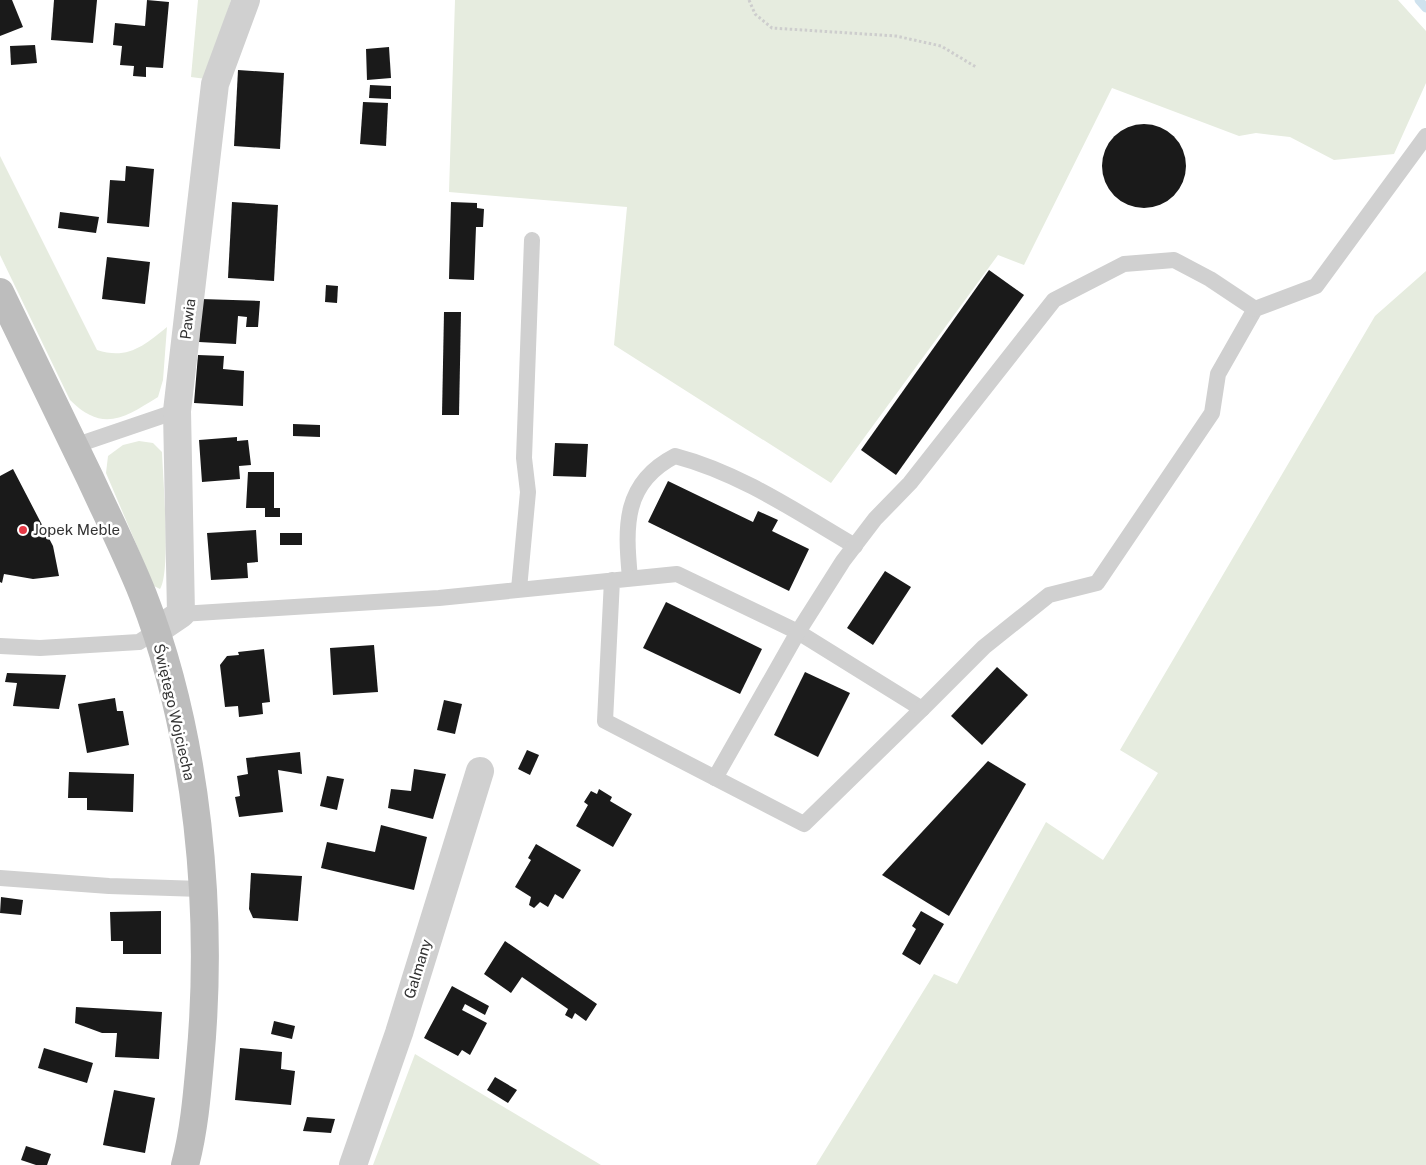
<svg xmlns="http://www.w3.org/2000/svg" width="1426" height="1165" font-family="'Public Sans',sans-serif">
<rect width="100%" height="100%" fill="#fff"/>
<!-- green -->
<g fill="#e6ecdf">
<polygon points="198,0 231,0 206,79 191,77"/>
<polygon points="455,0 1398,0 1426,31 1426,83 1394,154 1334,160 1290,137 1256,133 1239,136 1112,88 1024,265 998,255 831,483 614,345 627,207 449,192"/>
<path d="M0 156 97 350C127 360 144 346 167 327L163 380 158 397C124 418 103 433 70 400L0 255Z"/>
<polygon points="1426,271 1426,1165 816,1165 934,974 957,984 1046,822 1103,860 1158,773 1120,750 1375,316"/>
<path d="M139 441 153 443 162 452C163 477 171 573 160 589L154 586 106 473 108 456 123 445Z"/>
<polygon points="415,1054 601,1165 373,1165"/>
</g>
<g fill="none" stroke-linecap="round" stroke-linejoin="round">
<!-- stream -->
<polyline stroke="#cfe2ee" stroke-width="9" points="1419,0 1426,8"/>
</g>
<!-- building -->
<g fill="#1a1a1a">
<polygon points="0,0 12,0 23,27 0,36"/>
<polygon points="54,0 97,0 93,43 51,40"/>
<polygon points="147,0 169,2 163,68 146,67 146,77 133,76 134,66 120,65 122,46 113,45 115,23 145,26"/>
<polygon points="35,45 37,63 11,65 10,46"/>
<polygon points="389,47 391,78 367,80 366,49"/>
<polygon points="238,70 284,73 280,149 234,146"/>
<polygon points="370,85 391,86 391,99 369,98"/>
<polygon points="363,102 388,103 386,146 360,144"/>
<circle cx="1144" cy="166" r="42"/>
<polygon points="126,166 154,169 149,227 107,223 110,180 125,181"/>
<polygon points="232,202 278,205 274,281 228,278"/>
<polygon points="451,202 477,203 477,208 484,209 483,227 476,227 474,280 449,279"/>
<polygon points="60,212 99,217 96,233 58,228"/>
<polygon points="107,257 150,262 145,304 102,299"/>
<polygon points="989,270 1024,295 896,475 861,450"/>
<polygon points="326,285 338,286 337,303 325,302"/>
<polygon points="201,299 260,301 258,327 246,327 247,317 238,316 236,344 199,342"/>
<polygon points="444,312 461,312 459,415 442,415"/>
<polygon points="198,355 224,356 223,369 244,371 243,406 194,403"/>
<polygon points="293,424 320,425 320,437 293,436"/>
<polygon points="237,437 237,441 248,440 251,465 239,466 240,479 202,482 199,440"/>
<polygon points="555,443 588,444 586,477 553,476"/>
<polygon points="13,469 53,546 59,576 33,579 4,574 2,583 0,582 0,476"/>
<polygon points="248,472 274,472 274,508 280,508 280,517 265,517 265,508 246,508"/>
<polygon points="668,481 753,522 758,511 778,520 772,531 809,549 789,591 648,522"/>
<polygon points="256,530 258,562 247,563 248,578 211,580 207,533"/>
<rect x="280" y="533" width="22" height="12"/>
<polygon points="885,571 911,587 873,645 847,628"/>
<polygon points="666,602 762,649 740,694 643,648"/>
<polygon points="374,645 378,692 333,695 330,648"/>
<polygon points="264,649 270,702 262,703 263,714 239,717 238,706 225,707 220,665 227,656 239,655 238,652"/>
<polygon points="997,667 1028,695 982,745 951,716"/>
<polygon points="805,672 850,693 818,757 774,735"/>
<polygon points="7,673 66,675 59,709 13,706 17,683 5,682"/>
<polygon points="115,698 117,711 123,711 129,745 87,753 78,704"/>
<polygon points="444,700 462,704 455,734 437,730"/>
<polygon points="527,750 539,755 530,775 518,769"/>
<polygon points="300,752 302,774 278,770 283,812 239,817 235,797 240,796 237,776 248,774 246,758"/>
<polygon points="988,761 1026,784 949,916 882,875"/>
<polygon points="414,769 446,774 433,819 388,808 391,789 411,791"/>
<polygon points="69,772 134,774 133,812 87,810 87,798 68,798"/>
<polygon points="327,776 344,779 337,810 320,806"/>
<polygon points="599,789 612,797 610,801 632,814 613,847 576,826 588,805 584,802 591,791 597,794"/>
<polygon points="381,825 427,837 414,890 321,868 327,842 375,852"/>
<polygon points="536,844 581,870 563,899 555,894 548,907 540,902 534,908 529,905 531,897 515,887 531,860 528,858"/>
<polygon points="251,873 302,876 298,921 253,918 249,909"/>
<polygon points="1,897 23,900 21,915 0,913"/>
<polygon points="161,911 161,954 123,954 123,941 111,941 110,912"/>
<polygon points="921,911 944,924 920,965 902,954 916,929 912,926"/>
<polygon points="505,941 597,1004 586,1021 575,1013 572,1019 565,1015 568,1009 522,977 511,993 484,974"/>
<polygon points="452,986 489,1006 485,1015 465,1004 462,1010 487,1023 470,1055 462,1050 458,1056 424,1038"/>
<polygon points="76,1007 162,1012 159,1059 115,1057 117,1033 102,1033 75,1023"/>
<polygon points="274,1021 295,1026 292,1039 271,1034"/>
<polygon points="44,1048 93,1063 87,1083 38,1068"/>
<polygon points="240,1048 282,1052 281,1069 295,1071 291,1105 235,1100"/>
<polygon points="495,1077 517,1090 508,1103 487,1090"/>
<polygon points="114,1090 155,1098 145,1153 103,1145"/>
<polygon points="307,1117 335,1119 331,1133 303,1131"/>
<polygon points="26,1146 51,1154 47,1165 36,1165 21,1160"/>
</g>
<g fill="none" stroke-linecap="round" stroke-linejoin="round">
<!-- path -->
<polyline stroke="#cdcdcd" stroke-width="3" stroke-dasharray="2.5 2.5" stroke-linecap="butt" points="749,0 755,14 772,28 896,36 941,46 976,67"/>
<!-- lane -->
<g stroke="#d0d0d0" stroke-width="16">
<polyline points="74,446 177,411"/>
<path d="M630 578C625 526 623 483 675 456 740 473 797 512 855 546"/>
<polyline points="519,589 528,492 524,458 532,240"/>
<polyline points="181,614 439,598 677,574 798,632 922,709 804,824 605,721 612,580"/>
<polyline points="0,646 40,648 139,642 156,631"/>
<polyline points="922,709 984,647 1049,595 1097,583 1212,413 1218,374 1255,309 1316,286 1426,136"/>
<polyline points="715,778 798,632 843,561 875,519 910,483 1054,300 1124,264 1174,260 1210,279 1255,309"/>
<polyline points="0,878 109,886 201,889"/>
</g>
<!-- street -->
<g stroke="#d0d0d0" stroke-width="28">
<polyline points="156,631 181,614 177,411 215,84 246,0"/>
<polyline points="353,1165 399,1033 480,771"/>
</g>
<!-- secondary -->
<path stroke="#bdbdbd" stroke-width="28" d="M0 292C30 354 60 416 90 478 108 517 127 555 143 595 198 736 214 911 200 1061 197 1095 194 1131 185 1165"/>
</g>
<!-- markers -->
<circle fill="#e63946" stroke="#fff" stroke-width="2" cx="23" cy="530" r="5"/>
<g text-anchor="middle" stroke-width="5" stroke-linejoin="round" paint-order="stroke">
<!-- street labels -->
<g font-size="15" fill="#333" stroke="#fff">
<text transform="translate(188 319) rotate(-83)" y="5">Pawia</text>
<text transform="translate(174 712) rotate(77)" y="5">Świętego Wojciecha</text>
<text transform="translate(418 969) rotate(-73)" y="5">Galmany</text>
</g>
<!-- poi labels -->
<g font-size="15" fill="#333" stroke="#fff" text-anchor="start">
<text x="33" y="535">Jopek Meble</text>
</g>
</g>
</svg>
